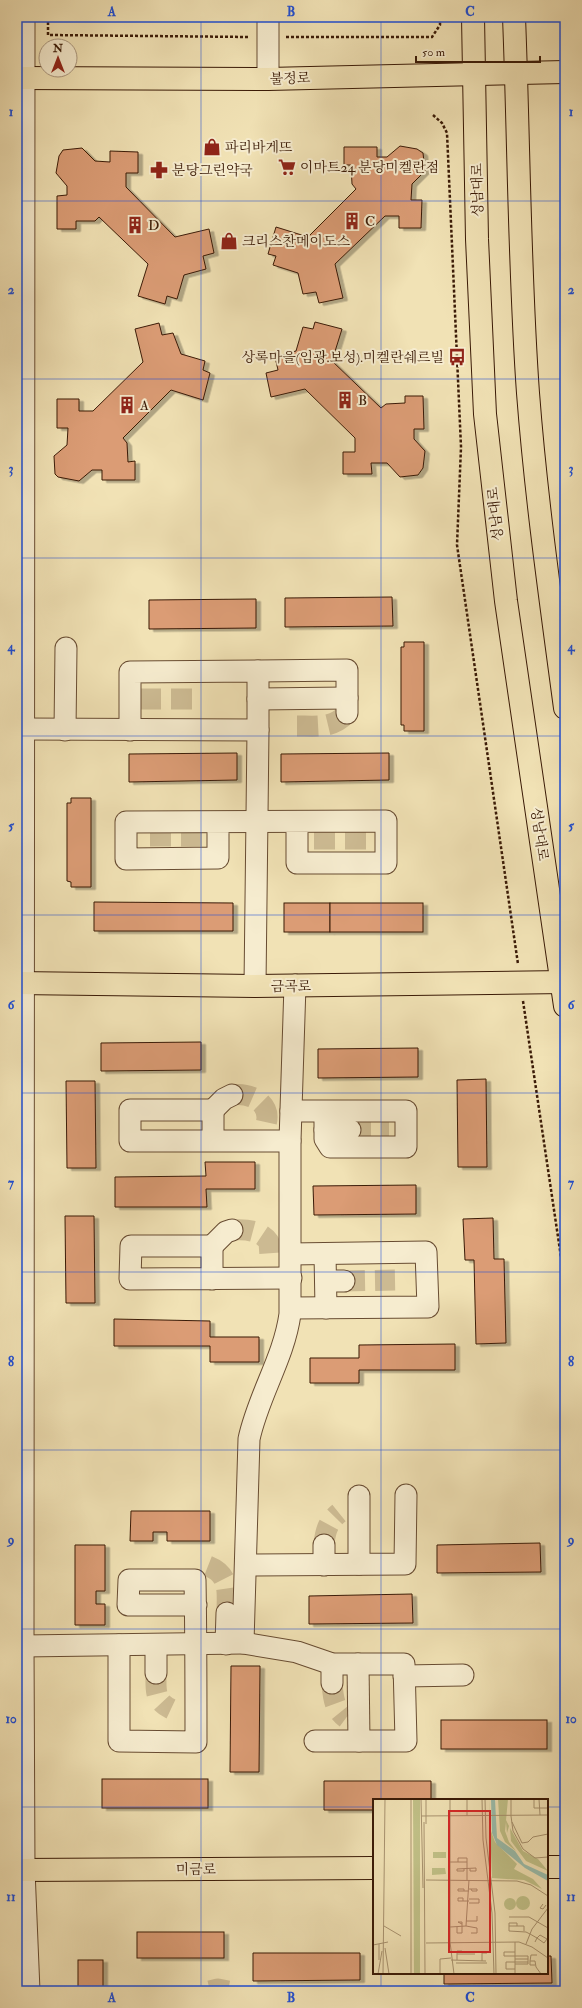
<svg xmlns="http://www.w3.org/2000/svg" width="582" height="2008" font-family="'IM FELL Double Pica','Noto Serif KR',serif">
<defs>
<filter id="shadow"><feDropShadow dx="4.5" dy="2.5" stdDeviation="0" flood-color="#0004"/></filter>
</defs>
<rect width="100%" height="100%" fill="#f1e2b5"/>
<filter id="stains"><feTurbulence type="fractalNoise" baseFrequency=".005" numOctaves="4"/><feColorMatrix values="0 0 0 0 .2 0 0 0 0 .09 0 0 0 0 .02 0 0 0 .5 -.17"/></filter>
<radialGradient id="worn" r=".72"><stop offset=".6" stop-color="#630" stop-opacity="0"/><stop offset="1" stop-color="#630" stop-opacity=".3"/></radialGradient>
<!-- building -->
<g fill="#db9c74" stroke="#3a1a06" filter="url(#shadow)">
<polygon points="400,146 417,149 423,153 425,171 412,184 411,200 422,200 421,228 399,228 399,216 385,216 335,264 343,298 319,303 316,292 303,294 298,273 273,265 276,256 268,254 276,227 308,237 356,189 352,184 351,165 344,165 344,147 377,147 377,157 387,157"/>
<polygon points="82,148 95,161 110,162 110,151 138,152 138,173 126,173 126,187 175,237 209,229 214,253 203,256 206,269 184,275 177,299 167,296 165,304 138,296 148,264 99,217 95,221 76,221 76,229 57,229 57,196 67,195 67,186 56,173 59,156 63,150"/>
<polygon points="315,322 342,329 332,361 381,408 386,404 405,403 405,396 423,396 424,429 414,429 414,439 425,451 423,468 418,475 400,477 387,463 371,463 372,474 343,474 343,452 355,452 355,438 305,389 271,397 266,373 278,370 275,357 296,351 303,327 313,329"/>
<polygon points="159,323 162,335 173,333 181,354 205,361 203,370 210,373 203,400 171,390 123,438 127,443 128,462 135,461 135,480 102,480 102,470 92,470 79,481 58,477 55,474 54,456 67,445 68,428 57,428 57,399 79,399 79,411 93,411 143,362 135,329"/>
<polygon points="392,597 393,626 285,627 285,598"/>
<polygon points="256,599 256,628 149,629 149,600"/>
<polygon points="404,642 424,642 424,731 404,731 404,725 401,725 401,647 404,647"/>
<polygon points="237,753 237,780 129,782 129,754"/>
<polygon points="389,753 389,780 281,782 281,754"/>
<polygon points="71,798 91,798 91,887 71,887 71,882 67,881 67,803 71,803"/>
<polygon points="94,902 233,903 233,931 94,931"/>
<rect x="284" y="903" width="46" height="29"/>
<rect x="330" y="903" width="93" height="29"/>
<polygon points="201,1042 201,1070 101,1071 101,1043"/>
<polygon points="418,1048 418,1077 318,1078 318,1049"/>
<polygon points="486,1079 487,1167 458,1167 457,1080"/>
<polygon points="66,1081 95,1081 96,1168 67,1168"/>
<polygon points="205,1162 255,1162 255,1189 206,1189 207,1207 115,1207 115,1177 206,1176"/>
<polygon points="416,1185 416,1214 314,1215 313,1186"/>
<polygon points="65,1216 94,1216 95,1303 66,1303"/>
<polygon points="493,1218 494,1259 504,1259 506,1343 476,1344 474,1260 465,1260 463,1219"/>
<polygon points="114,1319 210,1321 210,1337 259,1337 259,1362 210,1362 210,1346 114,1346"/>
<polygon points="455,1344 455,1370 359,1370 359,1383 310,1383 310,1358 359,1358 359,1345"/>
<polygon points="131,1511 210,1511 210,1541 167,1541 167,1532 153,1532 153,1541 130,1541"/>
<polygon points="540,1543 541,1572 437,1573 437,1545"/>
<polygon points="75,1545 105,1545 105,1591 96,1591 96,1604 105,1604 105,1625 75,1625"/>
<polygon points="412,1594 413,1623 309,1624 309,1596"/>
<polygon points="231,1666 260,1666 259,1772 230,1772"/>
<rect x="441" y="1720" width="106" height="29"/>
<rect x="102" y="1779" width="106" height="29"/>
<polygon points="324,1781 431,1781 431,1800 374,1800 374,1810 324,1810"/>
<rect x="137" y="1932" width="87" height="26"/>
<polygon points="253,1953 360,1953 360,1980 253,1981"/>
<polygon points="547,1956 551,1956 552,1983 444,1984 444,1973 547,1973"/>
<rect x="78" y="1960" width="25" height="31"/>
</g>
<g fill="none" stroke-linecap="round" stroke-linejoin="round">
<!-- minor-tunnel -->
<g stroke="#ccba92" stroke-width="21" stroke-dasharray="21 10" stroke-linecap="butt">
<polyline points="140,699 200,699"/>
<path d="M297 726C316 726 333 729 347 713"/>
<polyline points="150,836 206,836"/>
<polyline points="314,839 371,839"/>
<path d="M232 1095C250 1092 272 1103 266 1124"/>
<polyline points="350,1130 389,1130"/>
<path d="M232 1230C246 1229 260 1230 269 1242L270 1256"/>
<polyline points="344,1281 395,1280"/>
<path d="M324 1545C325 1531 328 1522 339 1513"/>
<path d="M208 1566C231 1575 227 1593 227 1613"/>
<path d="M156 1673C156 1690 154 1701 171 1709"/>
<path d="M332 1683C333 1697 334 1709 346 1718"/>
<polyline points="210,1991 218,1989 228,1991"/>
</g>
<!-- minor casing -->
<g stroke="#684c32" stroke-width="23">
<g id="minor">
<polyline points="24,17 23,1646 24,1870 29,1991"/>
<polyline points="268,17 268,79"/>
<polyline points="258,671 347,670 347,713"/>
<polyline points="258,699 347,698"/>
<polyline points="24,729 258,730 255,986"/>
<polyline points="65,730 66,648"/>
<polyline points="130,730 130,672 258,671 258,730"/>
<polyline points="218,822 218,858 126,859 126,822 386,821 386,863 297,863 297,822"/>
<polyline points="213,1110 224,1099 232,1095"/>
<polyline points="291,1111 406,1111 406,1147 330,1147 325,1139 325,1111"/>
<polyline points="325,1130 350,1130"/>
<polyline points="213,1141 213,1110 130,1110 130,1141 290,1141"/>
<polyline points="212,1246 226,1232 232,1230"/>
<polyline points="325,1254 326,1308"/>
<polyline points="212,1279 212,1246 131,1246 130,1279 291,1278"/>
<polyline points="326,1281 344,1281"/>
<polyline points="291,1308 428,1307 426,1252 291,1254"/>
<polyline points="324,1545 324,1565"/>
<polyline points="359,1564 359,1496"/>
<polyline points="246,1565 405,1564 406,1495"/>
<polyline points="243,1643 297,1652 332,1664 404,1664 406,1741 315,1741"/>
<polyline points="226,1644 227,1613"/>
<path d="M119 1645V1741L196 1742C196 1688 196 1634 195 1580H129L128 1605H196"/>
<polyline points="156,1645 156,1673"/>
<path d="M23 1646 243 1643 249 1439C258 1396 284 1358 290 1314V1141L295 985"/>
<polyline points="332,1664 332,1683"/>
<polyline points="358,1664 359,1741"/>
<polyline points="404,1676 463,1675"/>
</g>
</g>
<!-- major casing -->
<g stroke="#3a1a06" stroke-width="24">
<g id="major">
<polyline points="473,17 477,239 485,414 506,601 565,1006"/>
<path d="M514 17C519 142 519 268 528 393 536 498 551 603 565 708"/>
<polyline points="17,78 268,79 565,72"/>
<polyline points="17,983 255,986 565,982"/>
<polyline points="547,1867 565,1867"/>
<polyline points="17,1870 374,1868"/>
</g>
</g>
<!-- path -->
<g stroke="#3a1a06" stroke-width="2.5" stroke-dasharray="3 2" stroke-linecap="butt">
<polyline points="48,17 48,35 249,37"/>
<polyline points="286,37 432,37 440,25 440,17"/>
<polyline points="433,115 442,123 447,133 461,447 457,545 518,964"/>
<polyline points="523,1001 565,1284"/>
</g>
<!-- minor -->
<use href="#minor" stroke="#f6eccf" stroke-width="21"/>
<!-- major -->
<use href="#major" stroke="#f1e2b5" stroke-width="22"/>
</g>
<!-- grid -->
<path fill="none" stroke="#1d4ed8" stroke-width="1" stroke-opacity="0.55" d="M201 17V1991M381 17V1800M17 201H565M17 379H565M17 558H565M17 736H565M17 915H565M17 1093H565M17 1272H565M17 1450H565M17 1629H565M17 1807H374M547 1807H565M381 1973V1991"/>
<!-- icons -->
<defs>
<g id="shop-bare" transform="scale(1.38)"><path d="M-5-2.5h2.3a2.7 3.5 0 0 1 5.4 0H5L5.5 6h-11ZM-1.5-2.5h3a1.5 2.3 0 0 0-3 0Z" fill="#8f2418" stroke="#f6eccf" stroke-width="2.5" paint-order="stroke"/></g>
<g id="supermarket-bare" transform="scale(1.38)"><path d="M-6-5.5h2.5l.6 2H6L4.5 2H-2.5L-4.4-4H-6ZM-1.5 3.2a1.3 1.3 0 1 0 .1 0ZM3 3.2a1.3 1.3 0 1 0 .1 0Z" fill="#8f2418" stroke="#f6eccf" stroke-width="2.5" paint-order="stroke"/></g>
<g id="pharmacy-bare" transform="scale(1.38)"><path d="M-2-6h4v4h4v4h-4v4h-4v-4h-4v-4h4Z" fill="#8f2418" stroke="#f6eccf" stroke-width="2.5" paint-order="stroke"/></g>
<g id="building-bare" transform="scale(1.38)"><path d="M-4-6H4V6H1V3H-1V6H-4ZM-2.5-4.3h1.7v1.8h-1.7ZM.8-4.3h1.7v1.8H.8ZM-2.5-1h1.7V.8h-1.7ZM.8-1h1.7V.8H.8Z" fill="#8f2418" stroke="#f6eccf" stroke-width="2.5" paint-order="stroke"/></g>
<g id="bus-bare" transform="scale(1.38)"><path d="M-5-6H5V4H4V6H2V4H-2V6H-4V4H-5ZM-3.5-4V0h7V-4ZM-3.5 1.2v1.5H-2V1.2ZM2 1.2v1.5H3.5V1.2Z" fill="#8f2418" stroke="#f6eccf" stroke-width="2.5" paint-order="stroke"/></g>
</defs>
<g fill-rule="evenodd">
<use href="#shop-bare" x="212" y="147"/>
<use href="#supermarket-bare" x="287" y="167"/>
<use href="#pharmacy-bare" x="159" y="170"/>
<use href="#building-bare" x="352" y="221"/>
<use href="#building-bare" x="135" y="225"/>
<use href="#shop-bare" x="229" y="241"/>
<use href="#bus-bare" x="457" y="357"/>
<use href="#building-bare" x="345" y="400"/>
<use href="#building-bare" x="127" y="405"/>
</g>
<g text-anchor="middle" stroke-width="4" stroke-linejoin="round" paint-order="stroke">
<!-- street labels -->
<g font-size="14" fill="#3a1a06" stroke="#f6eccf">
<text transform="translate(290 78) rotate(-2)" y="5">불정로</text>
<text transform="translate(477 190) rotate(-91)" y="5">성남대로</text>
<text transform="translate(495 514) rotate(-96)" y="5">성남대로</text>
<text transform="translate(540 834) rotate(82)" y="5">성남대로</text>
<text transform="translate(291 986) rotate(-1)" y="5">금곡로</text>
<text x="196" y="1874">미금로</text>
</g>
<!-- poi labels -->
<g font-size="14" fill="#3a1a06" stroke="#f6eccf" text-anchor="start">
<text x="225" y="152">파리바게뜨</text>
<text x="300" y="172">이마트24 분당미켈란점</text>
<text x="172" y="175">분당그린약국</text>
<text x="365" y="226">C</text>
<text x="148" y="230">D</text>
<text x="242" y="246">크리스찬메이도스</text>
<text x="444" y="362" text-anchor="end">상록마을(임광.보성).미켈란쉐르빌</text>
<text x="358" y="405">B</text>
<text x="140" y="410">A</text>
</g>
</g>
<!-- overview -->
<g transform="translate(373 1799)">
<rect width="175" height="175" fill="#f1e2b5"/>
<path d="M40 0H47V175H41ZM116 0 118 32 122 43 144 65 141 70 160 80 169 90 151 81 119 79ZM125 0H135L133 21 136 27 134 34 133 23 132 32 136 43 143 52 132 43 127 32ZM137 29 150 52 165 60 175 72 153 62 138 42ZM60 53H73V59H60ZM59 69H72L73 75 59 76ZM143 104a7 7 0 1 1 14 0a7 7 0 1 1-14 0ZM131 105a6 6 0 1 1 12 0a6 6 0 1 1-12 0Z" fill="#c1c188"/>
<path d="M118 0H122L124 39 142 52 151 65 175 76V82L152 69 124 46 119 34Z" fill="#9bbead"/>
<path fill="none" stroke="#a8926f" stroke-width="1" d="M38 0V175M48 0 50 89M77 0V143L81 175M94 0V17M109 0 110 41 119 114 121 175M112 0 113 39 122 114 123 175M138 0V17M161 0V9H175M166 0 167 16M48 17 175 16M138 17 140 32 150 50 162 59 175 58M51 23 52 175M139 23 149 44 155 43 160 38 175 35M53 25V0M77 63H94V81M85 63V59H94V63M91 70V72H84V70L103 69V72H97V70M53 81 144 82 158 86 175 97M96 90H104V92H99L98 90M91 92V90H85V92H96M90 102V99H85V102H96M96 104H106V100H96M170 105 167 109 170 110 173 106M136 118H156L175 129M93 122H104V117M11 127 28 137M93 127 104 129V134H98M136 127V124H144V127M77 128 93 127 96 81M84 128V134H89V123H85L89 125M151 132V127H136V132L153 133 157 135 164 139 171 144 174 140 167 136 164 139 162 143M53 144 146 143 159 148 175 159M153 145 159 130 175 109M0 146 15 143M12 149 16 175M142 153H131V157H155V165H142M84 155H102M142 160H155M6 161V145M78 161 113 162M84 161V152H89M109 162V154H114M157 162 158 156H164M142 163H133V170H142M142 163H155M83 164H114M162 166H157V162H162L163 168 168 175M5 175 9 152M10 175 12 0M67 175V160L78 159M142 175V143"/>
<path fill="#d62828" fill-opacity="0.15" stroke="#d62828" stroke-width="2" d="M76 12H117V153H76Z"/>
<rect width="175" height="175" fill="none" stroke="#3a1a06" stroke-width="2"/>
</g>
<!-- margin -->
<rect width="582" height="2008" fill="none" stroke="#f1e2b5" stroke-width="44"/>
<!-- north arrow -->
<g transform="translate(58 58)"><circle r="19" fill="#f6eccf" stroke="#ab987f"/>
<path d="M0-3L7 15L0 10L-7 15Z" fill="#8f2418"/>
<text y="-6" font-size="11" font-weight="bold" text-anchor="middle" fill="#3a1a06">N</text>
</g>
<!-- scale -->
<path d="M416 56v6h124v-6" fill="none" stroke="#3a1a06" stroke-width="2"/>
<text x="422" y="56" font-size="12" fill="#3a1a06" stroke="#f6eccf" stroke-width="3" paint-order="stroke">50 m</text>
<rect x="22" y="22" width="538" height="1964" fill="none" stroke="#1d4ed8" stroke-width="1.5"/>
<g font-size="13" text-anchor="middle" font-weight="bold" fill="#1d4ed8">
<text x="112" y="16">A</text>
<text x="291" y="16">B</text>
<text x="470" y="16">C</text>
<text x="11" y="116">1</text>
<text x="571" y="116">1</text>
<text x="11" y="294">2</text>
<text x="571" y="294">2</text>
<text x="11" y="473">3</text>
<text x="571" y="473">3</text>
<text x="11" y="651">4</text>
<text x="571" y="651">4</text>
<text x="11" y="830">5</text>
<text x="571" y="830">5</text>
<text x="11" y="1009">6</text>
<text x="571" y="1009">6</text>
<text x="11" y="1187">7</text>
<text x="571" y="1187">7</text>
<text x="11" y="1366">8</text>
<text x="571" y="1366">8</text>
<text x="11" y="1544">9</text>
<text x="571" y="1544">9</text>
<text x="11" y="1723">10</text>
<text x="571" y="1723">10</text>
<text x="11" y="1901">11</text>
<text x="571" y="1901">11</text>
<text x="112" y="2002">A</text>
<text x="291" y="2002">B</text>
<text x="470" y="2002">C</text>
</g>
<rect width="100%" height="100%" filter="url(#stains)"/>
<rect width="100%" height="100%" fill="url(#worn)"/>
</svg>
